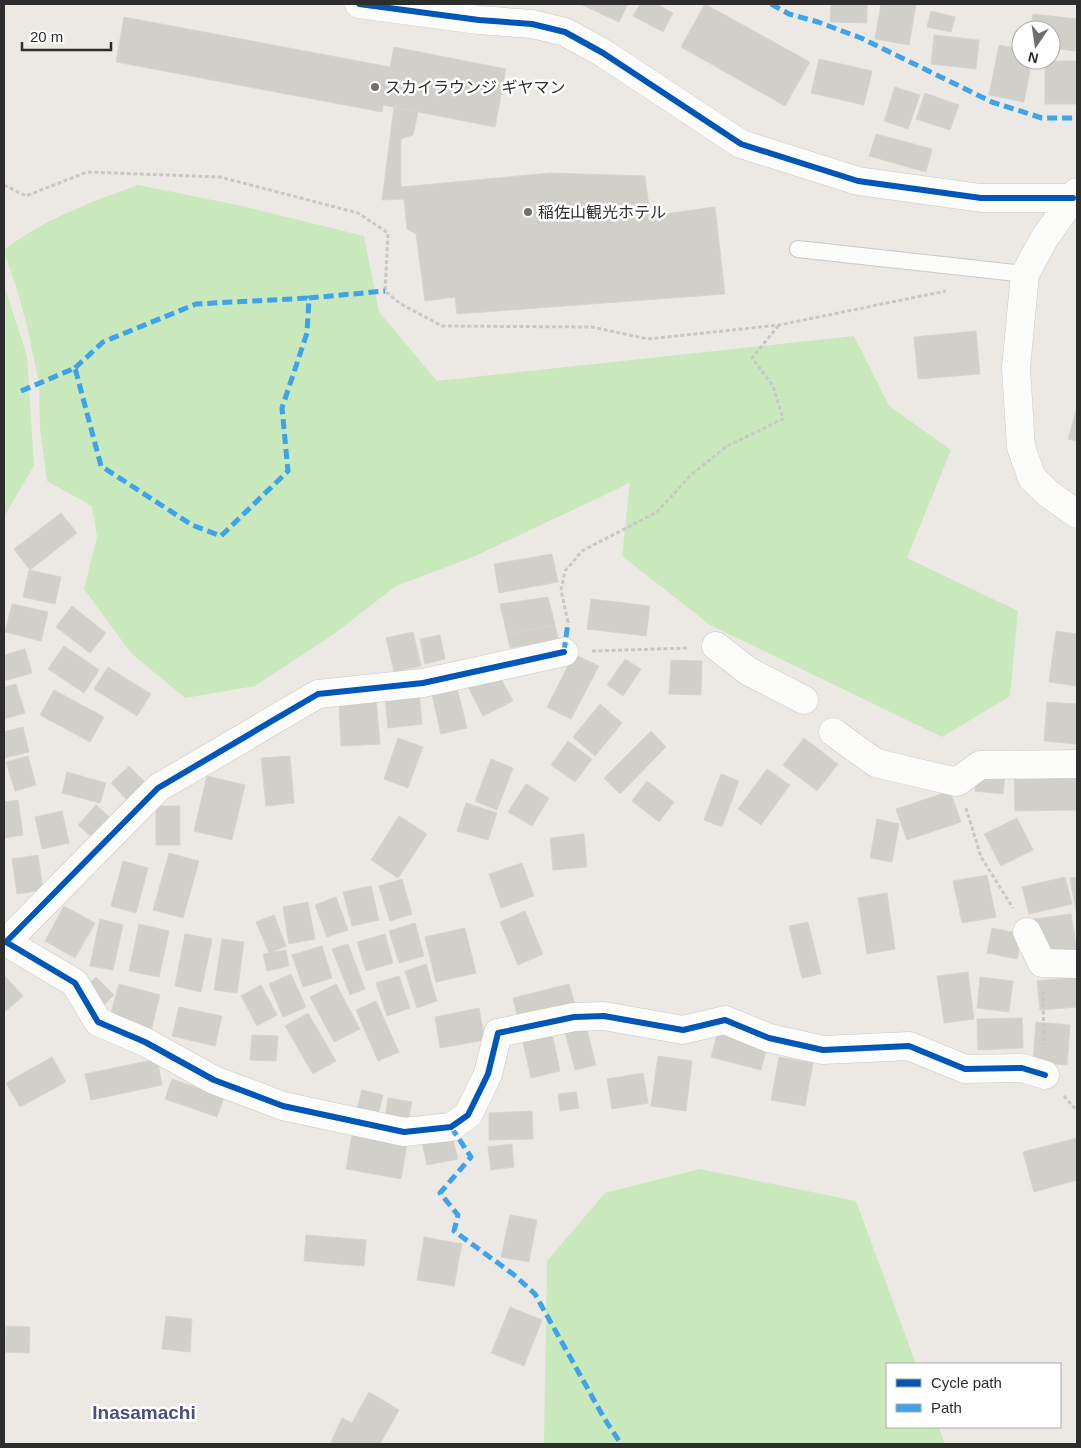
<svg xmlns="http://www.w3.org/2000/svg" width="1081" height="1448" font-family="Arial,'Noto Sans JP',sans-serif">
<rect width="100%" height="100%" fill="#ece9e4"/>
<!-- green -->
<g fill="#c9e8bb">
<path d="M138 185 242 206 364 236 379 312 437 381 854 336 889 406 951 450 907 558 1018 611 1010 696 942 737 710 625 622 556 630 483 473 557 396 586 334 634 255 686 185 698 131 653 84 589 97 537 92 506 47 481 40 428 39 383 27 326 16 286 4 252V250C44 219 91 202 138 185Z"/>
<polygon points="4,285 27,356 34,465 4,517"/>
<polygon points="700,1169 856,1201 916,1364 887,1364 887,1427 939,1427 945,1444 544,1444 547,1261 605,1193"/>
</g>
<!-- building -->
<g fill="#d1cfca" stroke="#d7d4d0">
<polygon points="580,4 628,4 619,22"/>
<polygon points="640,4 657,4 673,13 663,32 633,16"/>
<polygon points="705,4 810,62 785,106 681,47"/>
<polygon points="831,4 867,4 867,23 830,22"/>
<polygon points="881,4 916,4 909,45 875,39"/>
<polygon points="931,11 955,17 951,32 927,27"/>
<polygon points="1033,14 1077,19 1075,51 1051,48 1051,30 1031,30"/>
<polygon points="124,17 390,67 394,47 506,69 495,127 383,105 382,112 116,62"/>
<polygon points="934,35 979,40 976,69 931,64"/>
<polygon points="999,45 1021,49 1021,60 1032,60 1024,102 989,95"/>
<polygon points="819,59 872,71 864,105 811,93"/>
<rect x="1045" y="61" width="32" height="43"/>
<polygon points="895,87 920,95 908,129 884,121"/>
<polygon points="925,93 959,105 950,130 916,119"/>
<polygon points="394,107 418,112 413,135 401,139 401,187 550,173 645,176 650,216 715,207 725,294 457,314 455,297 425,301 416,234 407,229 404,199 382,200"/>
<polygon points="876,134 932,149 926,172 869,156"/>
<polygon points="976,331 980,374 918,379 914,337"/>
<polygon points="1077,407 1077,441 1068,439"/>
<polygon points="61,513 77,533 30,570 14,549"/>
<polygon points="552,554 558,582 499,593 494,564"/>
<polygon points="29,570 61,577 55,604 23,597"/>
<polygon points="548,597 555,625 507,634 500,604"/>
<polygon points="591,599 650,606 646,636 587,629"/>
<polygon points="12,604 48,612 41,641 5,632"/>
<polygon points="72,606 106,633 90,653 56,627"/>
<polygon points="555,625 558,639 510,648 507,634"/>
<polygon points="1056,631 1077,634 1077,686 1049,682"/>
<polygon points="413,632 421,666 394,672 386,638"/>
<polygon points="440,635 445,659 425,664 420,639"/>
<polygon points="64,646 99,670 84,693 48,669"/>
<polygon points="25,649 32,673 4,681 4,655"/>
<polygon points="574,654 599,666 571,719 547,707"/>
<polygon points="625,659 641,669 623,696 607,685"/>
<polygon points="671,660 702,661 701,695 669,694"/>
<polygon points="108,667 151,694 137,716 94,689"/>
<polygon points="498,673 513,701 483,716 468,687"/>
<polygon points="16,684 25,713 4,719 4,687"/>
<polygon points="456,684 467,728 441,734 431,690"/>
<polygon points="54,690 104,717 90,742 40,715"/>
<polygon points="419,692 422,724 388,728 385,696"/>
<polygon points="376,699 380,744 341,746 339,702"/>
<polygon points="1047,702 1077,704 1077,744 1044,741"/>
<polygon points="600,704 622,723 595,756 573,737"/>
<polygon points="23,727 29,752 4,758 4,732"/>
<polygon points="651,731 666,747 620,794 604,778"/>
<polygon points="398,738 423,747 408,788 384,779"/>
<polygon points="804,738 838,764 817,791 783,765"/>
<polygon points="568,741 592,759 575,782 551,765"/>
<polygon points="28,756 36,785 15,791 6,762"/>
<polygon points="290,756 294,803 266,806 261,758"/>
<polygon points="491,759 513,768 497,810 475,801"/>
<polygon points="129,766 147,784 129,802 111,783"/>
<polygon points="767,769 790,785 761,825 738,809"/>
<polygon points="67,772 106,783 100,803 62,793"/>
<polygon points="978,772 1005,775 1003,794 975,791"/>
<polygon points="721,774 739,781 722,827 704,820"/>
<polygon points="1077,775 1077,810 1015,811 1014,777"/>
<polygon points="207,776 245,785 232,840 194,831"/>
<polygon points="647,781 674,802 659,822 632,801"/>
<polygon points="526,784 549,798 532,826 508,812"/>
<polygon points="950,791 961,822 907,840 896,809"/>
<polygon points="18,800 23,835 4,838 4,802"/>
<polygon points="466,803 497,813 488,840 457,831"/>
<polygon points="96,805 113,820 95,840 78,825"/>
<rect x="156" y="806" width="24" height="39"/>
<polygon points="62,811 69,843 42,849 35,817"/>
<polygon points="399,816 427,834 398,878 371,860"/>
<polygon points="1017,818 1033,850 1001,866 984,834"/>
<polygon points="877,819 899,824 892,862 870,858"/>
<polygon points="584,834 587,867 553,870 550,838"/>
<polygon points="169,853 199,861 183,918 153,910"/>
<polygon points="38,855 43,890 17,894 12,859"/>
<polygon points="123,861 148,868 136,913 111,906"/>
<polygon points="522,863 534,896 501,908 489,874"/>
<polygon points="987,875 996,917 962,923 953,881"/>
<polygon points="1065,877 1072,904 1029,914 1022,887"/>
<polygon points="1077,877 1077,910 1076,911 1070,878"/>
<polygon points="402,879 412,914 390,921 379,886"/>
<polygon points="371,886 379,920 352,926 343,892"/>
<polygon points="887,893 895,949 867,954 858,898"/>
<polygon points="336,897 348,930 327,937 315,905"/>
<polygon points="308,902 315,939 289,944 283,907"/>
<polygon points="64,906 95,923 75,958 45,941"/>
<polygon points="525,911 543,954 518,965 500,922"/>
<polygon points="1071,914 1077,950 1039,955 1034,919"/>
<polygon points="274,915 286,946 269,953 256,922"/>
<polygon points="100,919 123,925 113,970 90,966"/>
<polygon points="808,922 821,974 802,978 789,926"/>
<polygon points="415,923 424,956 399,963 389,931"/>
<polygon points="139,924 169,931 159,977 129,971"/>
<polygon points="465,928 476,973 436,982 425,937"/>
<polygon points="992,928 1022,934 1017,959 987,953"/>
<polygon points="185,934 212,939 201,992 175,986"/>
<polygon points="385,934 393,963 366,971 357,942"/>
<polygon points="222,939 244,942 237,993 214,990"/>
<polygon points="348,944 365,989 350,995 332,949"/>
<polygon points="322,946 332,978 303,987 292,955"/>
<polygon points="286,950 289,966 267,971 263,954"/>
<polygon points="426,964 437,1001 417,1008 405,971"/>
<polygon points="968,972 974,1019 944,1023 937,976"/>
<polygon points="291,974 306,1007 283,1017 269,984"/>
<polygon points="4,975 23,996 6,1011 4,1008"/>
<polygon points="399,976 410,1008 387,1016 376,983"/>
<polygon points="96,977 114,995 100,1009 83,990"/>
<polygon points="980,977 1013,981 1009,1012 977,1008"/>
<polygon points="1077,977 1077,1007 1040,1010 1037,981"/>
<polygon points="119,984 160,995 151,1031 109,1020"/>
<polygon points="336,984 360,1029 334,1042 310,997"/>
<polygon points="569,984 576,1009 519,1023 513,998"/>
<polygon points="261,985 277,1015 257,1026 241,996"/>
<polygon points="376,1001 399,1052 378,1061 356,1010"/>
<polygon points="179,1007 222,1016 215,1046 172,1036"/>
<polygon points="479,1008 485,1040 440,1048 435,1017"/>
<polygon points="308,1013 336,1061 313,1074 285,1026"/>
<polygon points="1022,1018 1023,1048 978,1050 977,1019"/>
<polygon points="1036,1022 1070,1025 1067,1065 1033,1062"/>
<polygon points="586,1026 596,1065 575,1070 565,1032"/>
<polygon points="718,1031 768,1044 761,1070 711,1057"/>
<polygon points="552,1033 560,1071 531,1078 522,1039"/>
<polygon points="252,1035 278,1036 276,1061 250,1060"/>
<polygon points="658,1056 692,1061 686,1111 651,1106"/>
<polygon points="52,1057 66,1082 20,1107 6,1083"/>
<polygon points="779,1057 813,1063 805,1106 771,1100"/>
<polygon points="157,1059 162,1085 91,1100 85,1074"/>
<polygon points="643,1073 648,1103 612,1109 607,1079"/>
<polygon points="172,1079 224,1097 217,1117 165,1099"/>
<polygon points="362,1090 383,1095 377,1119 356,1113"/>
<polygon points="576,1092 579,1108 560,1111 558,1094"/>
<polygon points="388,1098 412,1102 408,1124 385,1120"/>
<polygon points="532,1111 533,1139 489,1140 489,1113"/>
<polygon points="352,1134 407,1144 401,1179 346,1169"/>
<polygon points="452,1136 458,1159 427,1165 422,1142"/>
<polygon points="1077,1138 1077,1180 1034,1192 1023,1152"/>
<polygon points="512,1144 514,1167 491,1170 488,1147"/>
<polygon points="510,1215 537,1220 529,1262 501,1257"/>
<polygon points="306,1235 366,1240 364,1266 304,1261"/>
<polygon points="424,1237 462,1244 454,1286 417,1280"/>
<polygon points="510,1307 542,1320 524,1366 491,1353"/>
<polygon points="166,1316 192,1319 190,1352 162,1349"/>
<polygon points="6,1326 30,1327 29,1353 5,1352"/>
<polygon points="369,1392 399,1410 380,1444 336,1444 331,1442 342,1418 352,1423"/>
</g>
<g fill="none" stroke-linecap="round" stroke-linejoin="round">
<!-- lane casing -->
<g stroke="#c9c8c8" stroke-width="18">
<polyline id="lane" points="798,249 1025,274"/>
</g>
<!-- street casing -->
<g stroke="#c9c8c8" stroke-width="29">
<g id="street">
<polyline points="359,4 479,20 532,24 565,32 603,53 741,144 858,181 981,198 1073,198"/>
<polyline points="716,646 748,671 804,700"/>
<polyline points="833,732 876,763 957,782 980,765 1077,764"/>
<polyline points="1027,932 1042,963 1077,964"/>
<polyline points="4,942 6,942 75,983 98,1022 145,1042 214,1080 283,1106 404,1132 451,1127 468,1115 488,1074 498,1033 574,1017 604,1016 683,1030 725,1020 769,1038 823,1050 909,1046 965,1069 1022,1068 1045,1075"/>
<polyline points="6,942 158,788 318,694 423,683 564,652"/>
</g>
</g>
<!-- secondary casing -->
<g stroke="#c9c8c8" stroke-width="29">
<polyline id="secondary" points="1077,192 1044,239 1025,274 1016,368 1021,447 1032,478 1050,495 1077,514"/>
</g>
<!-- path -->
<g stroke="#c8c8c8" stroke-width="3" stroke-dasharray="4 2.5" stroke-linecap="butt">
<polyline points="4,185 26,196 87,172 220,177 358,213 388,233 385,291 401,304 442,326 592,327 648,339 779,325 946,291"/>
<polyline points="568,622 561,590 565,571 582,551 657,512 691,475 727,446 783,419 773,386 752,358 779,325"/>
<polyline points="592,651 688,648"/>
<polyline points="966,808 981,857 1013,908"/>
<polyline points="1043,991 1044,1045"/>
<polyline points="1064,1096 1077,1111"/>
</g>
<!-- lane -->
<use href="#lane" stroke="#fcfcfb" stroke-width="16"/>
<!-- street -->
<use href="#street" stroke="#fcfcfb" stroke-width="28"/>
<!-- secondary -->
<use href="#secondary" stroke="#fcfcfb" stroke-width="28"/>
<!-- quiet -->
<g stroke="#3ea3eb" stroke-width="5" stroke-dasharray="10 5" stroke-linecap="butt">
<polyline points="771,4 789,14 818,22 861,38 992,102 1042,118 1077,118"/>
<polyline points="75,368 103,342 196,304 309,298"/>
<polyline points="21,391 75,368 101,466 192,525 221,536 288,471 282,408 307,333 309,298 385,291"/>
<polyline points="564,652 568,622"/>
<polyline points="451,1127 471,1157 440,1193 458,1215 454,1231 513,1274 535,1294 604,1418 621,1444"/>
</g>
<!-- cycleway casing -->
<g stroke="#fff" stroke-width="9">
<g id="cycleway">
<polyline points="359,4 479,20 532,24 565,32 603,53 741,144 858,181 981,198 1073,198"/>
<polyline points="4,942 6,942 75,983 98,1022 145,1042 214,1080 283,1106 404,1132 451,1127 468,1115 488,1074 498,1033 574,1017 604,1016 683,1030 725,1020 769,1038 823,1050 909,1046 965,1069 1022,1068 1045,1075"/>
<polyline points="6,942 158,788 318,694 423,683 564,652"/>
</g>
</g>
<!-- cycleway -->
<use href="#cycleway" stroke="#0057b8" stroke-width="6"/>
</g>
<!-- markers -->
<g fill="#706f6d" stroke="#fff" stroke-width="2">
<circle cx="375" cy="87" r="5"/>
<circle cx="528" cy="212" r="5"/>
</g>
<g text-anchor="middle" stroke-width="5" stroke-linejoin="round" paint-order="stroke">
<!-- poi labels -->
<g font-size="16" fill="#2d2d2d" stroke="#fff" text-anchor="start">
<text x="385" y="93">スカイラウンジ ギヤマン</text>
<text x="538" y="218">稲佐山観光ホテル</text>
</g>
<!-- quarter labels -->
<g font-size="19" font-weight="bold" fill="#4a4f82" stroke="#fff">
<text x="144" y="1419">Inasamachi</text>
</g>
</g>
<!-- border -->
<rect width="1081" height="1448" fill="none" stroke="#2d2d2d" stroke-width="10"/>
<!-- legend -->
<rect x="886" y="1363" width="175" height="65" fill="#ffffff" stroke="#ababab"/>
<rect x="896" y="1379" width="25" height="8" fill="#0057b8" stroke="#ababab"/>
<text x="931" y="1388" font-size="15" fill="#2d2d2d">Cycle path</text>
<rect x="896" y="1404" width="25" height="8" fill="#3ea3eb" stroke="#ababab"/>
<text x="931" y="1413" font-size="15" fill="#2d2d2d">Path</text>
<!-- north arrow -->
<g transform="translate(1036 45) rotate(193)"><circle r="24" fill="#ffffff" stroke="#ababab"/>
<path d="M0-4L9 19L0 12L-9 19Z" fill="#706f6d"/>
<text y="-8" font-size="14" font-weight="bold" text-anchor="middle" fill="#2d2d2d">N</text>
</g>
<!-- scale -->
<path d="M22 42v8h89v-8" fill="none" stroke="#2d2d2d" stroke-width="2.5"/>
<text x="30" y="42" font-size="15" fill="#2d2d2d" stroke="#ffffff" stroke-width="4" paint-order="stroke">20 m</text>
</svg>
